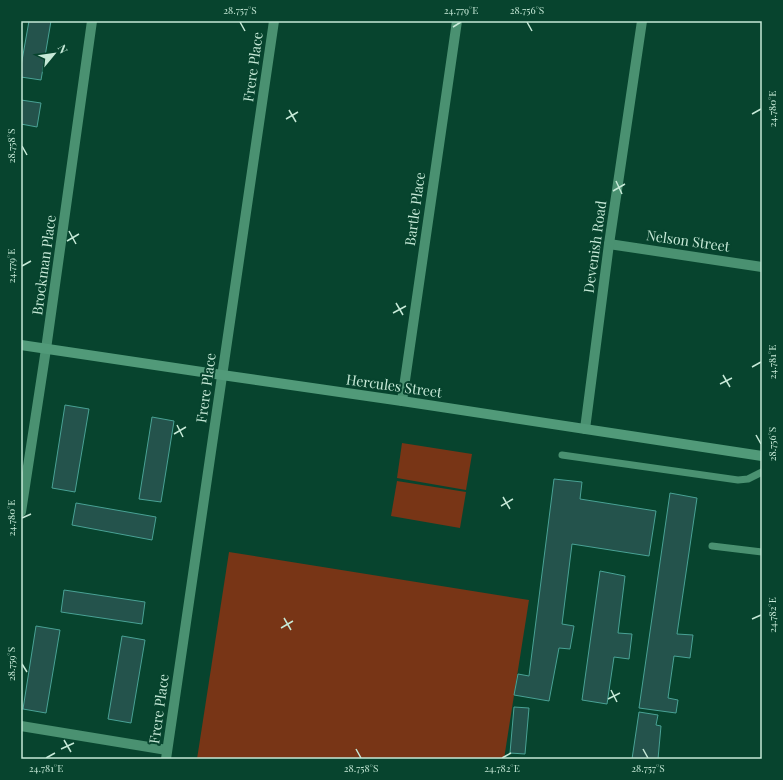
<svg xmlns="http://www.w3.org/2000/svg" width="783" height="780" font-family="'Playfair Display',serif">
<rect width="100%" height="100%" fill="#07442e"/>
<!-- green -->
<g fill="#783516">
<polygon points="402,443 472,454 466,490 397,478"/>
<polygon points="397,481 466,492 460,528 391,516"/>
<polygon points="229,552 529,600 504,759 197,759"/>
</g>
<!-- building -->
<g fill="#24534c" stroke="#49a295">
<polygon points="29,21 51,21 41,80 21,77 21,66"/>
<polygon points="21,100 41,103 37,127 21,124"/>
<polygon points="65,405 89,409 75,492 52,488"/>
<polygon points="152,417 174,421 161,502 139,499"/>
<polygon points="554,479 582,482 580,499 656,511 649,556 572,544 562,624 574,626 570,649 559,648 549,701 514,695 518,674 529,676"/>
<polygon points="670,493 697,498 677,634 693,635 690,658 674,656 668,698 678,700 676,713 639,708"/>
<polygon points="76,503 156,517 152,540 72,525"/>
<polygon points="600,571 625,576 618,633 632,634 629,659 614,657 607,704 582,700"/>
<polygon points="64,590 145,602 142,624 61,612"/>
<polygon points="36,626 60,630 46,713 23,709"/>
<polygon points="122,636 145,640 131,723 108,719"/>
<polygon points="514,707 529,708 525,754 510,753"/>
<polygon points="639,712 658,715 656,725 661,726 658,759 632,759"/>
</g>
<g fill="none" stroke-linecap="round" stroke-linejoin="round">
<!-- lane -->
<g stroke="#4a9171" stroke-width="7">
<polyline points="562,455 738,480 748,479 762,472"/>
<polyline points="712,546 762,552"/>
</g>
<!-- street -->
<g stroke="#4a9171" stroke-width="10">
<polyline points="609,244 762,267"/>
<polyline points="402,401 457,21"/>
<polyline points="585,429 609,244 642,21"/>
<polyline points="21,512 46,349 92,21"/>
<polyline points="21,726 167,750"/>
<polyline points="166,759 274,21"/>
</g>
<!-- secondary -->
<polyline stroke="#519a79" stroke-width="10" points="21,345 222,375 402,401 762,456"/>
</g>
<!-- ticks -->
<path fill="none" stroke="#c6e9d7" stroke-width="1.5" d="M240 22 245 31M527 22 532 31M453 27 461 22M289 110 296 122M752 114 761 109M286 119 298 112M22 146 27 155M616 181 622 194M613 191 625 184M69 231 76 244M67 241 79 234M22 266 31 261M396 303 403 315M393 313 406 306M752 367 761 362M723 375 730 387M720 384 732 378M177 425 183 437M174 434 186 427M756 435 761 444M503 497 510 509M501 506 513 499M22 518 31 514M284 618 291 630M752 619 761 615M281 628 293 621M22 664 27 672M611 690 617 702M608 699 620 693M64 740 71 752M61 749 74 743M356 749 361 758M643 749 648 758M46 758 55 753M502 758 511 753"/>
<g text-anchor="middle" stroke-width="4" stroke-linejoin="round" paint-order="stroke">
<!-- street labels -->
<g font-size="14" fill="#c6e9d7" stroke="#07442e">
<text transform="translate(253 67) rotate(-82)" y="5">Frere Place</text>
<text transform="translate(415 209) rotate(-82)" y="5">Bartle Place</text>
<text transform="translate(688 241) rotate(8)" y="5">Nelson Street</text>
<text transform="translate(595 247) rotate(-82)" y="5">Devenish Road</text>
<text transform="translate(44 265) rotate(-82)" y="5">Brockman Place</text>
<text transform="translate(394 386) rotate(8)" y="5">Hercules Street</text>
<text transform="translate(206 388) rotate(-82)" y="5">Frere Place</text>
<text transform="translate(159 709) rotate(-82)" y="5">Frere Place</text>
</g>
</g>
<!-- border -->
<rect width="783" height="780" fill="none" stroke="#07442e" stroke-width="44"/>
<!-- north arrow -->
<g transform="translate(54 54) rotate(61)" stroke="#07442e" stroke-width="3" paint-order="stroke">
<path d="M0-3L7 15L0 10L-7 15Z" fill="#c6e9d7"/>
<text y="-6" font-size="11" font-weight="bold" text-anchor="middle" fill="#c6e9d7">N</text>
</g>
<rect x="22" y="22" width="739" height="736" fill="none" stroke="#c6e9d7" stroke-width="1.5"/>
<g font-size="10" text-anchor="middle" fill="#c6e9d7">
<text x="240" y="14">28.757°S</text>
<text x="461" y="14">24.779°E</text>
<text x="527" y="14">28.756°S</text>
<text transform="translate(772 109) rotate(-90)" y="4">24.780°E</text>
<text transform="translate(11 146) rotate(-90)" y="4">28.758°S</text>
<text transform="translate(11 266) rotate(-90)" y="4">24.779°E</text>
<text transform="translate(772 362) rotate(-90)" y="4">24.781°E</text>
<text transform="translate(772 444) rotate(-90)" y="4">28.756°S</text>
<text transform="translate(11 518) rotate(-90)" y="4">24.780°E</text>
<text transform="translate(772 615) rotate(-90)" y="4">24.782°E</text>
<text transform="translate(11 664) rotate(-90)" y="4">28.759°S</text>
<text x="46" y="772">24.781°E</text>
<text x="361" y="772">28.758°S</text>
<text x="502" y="772">24.782°E</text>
<text x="648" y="772">28.757°S</text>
</g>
</svg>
